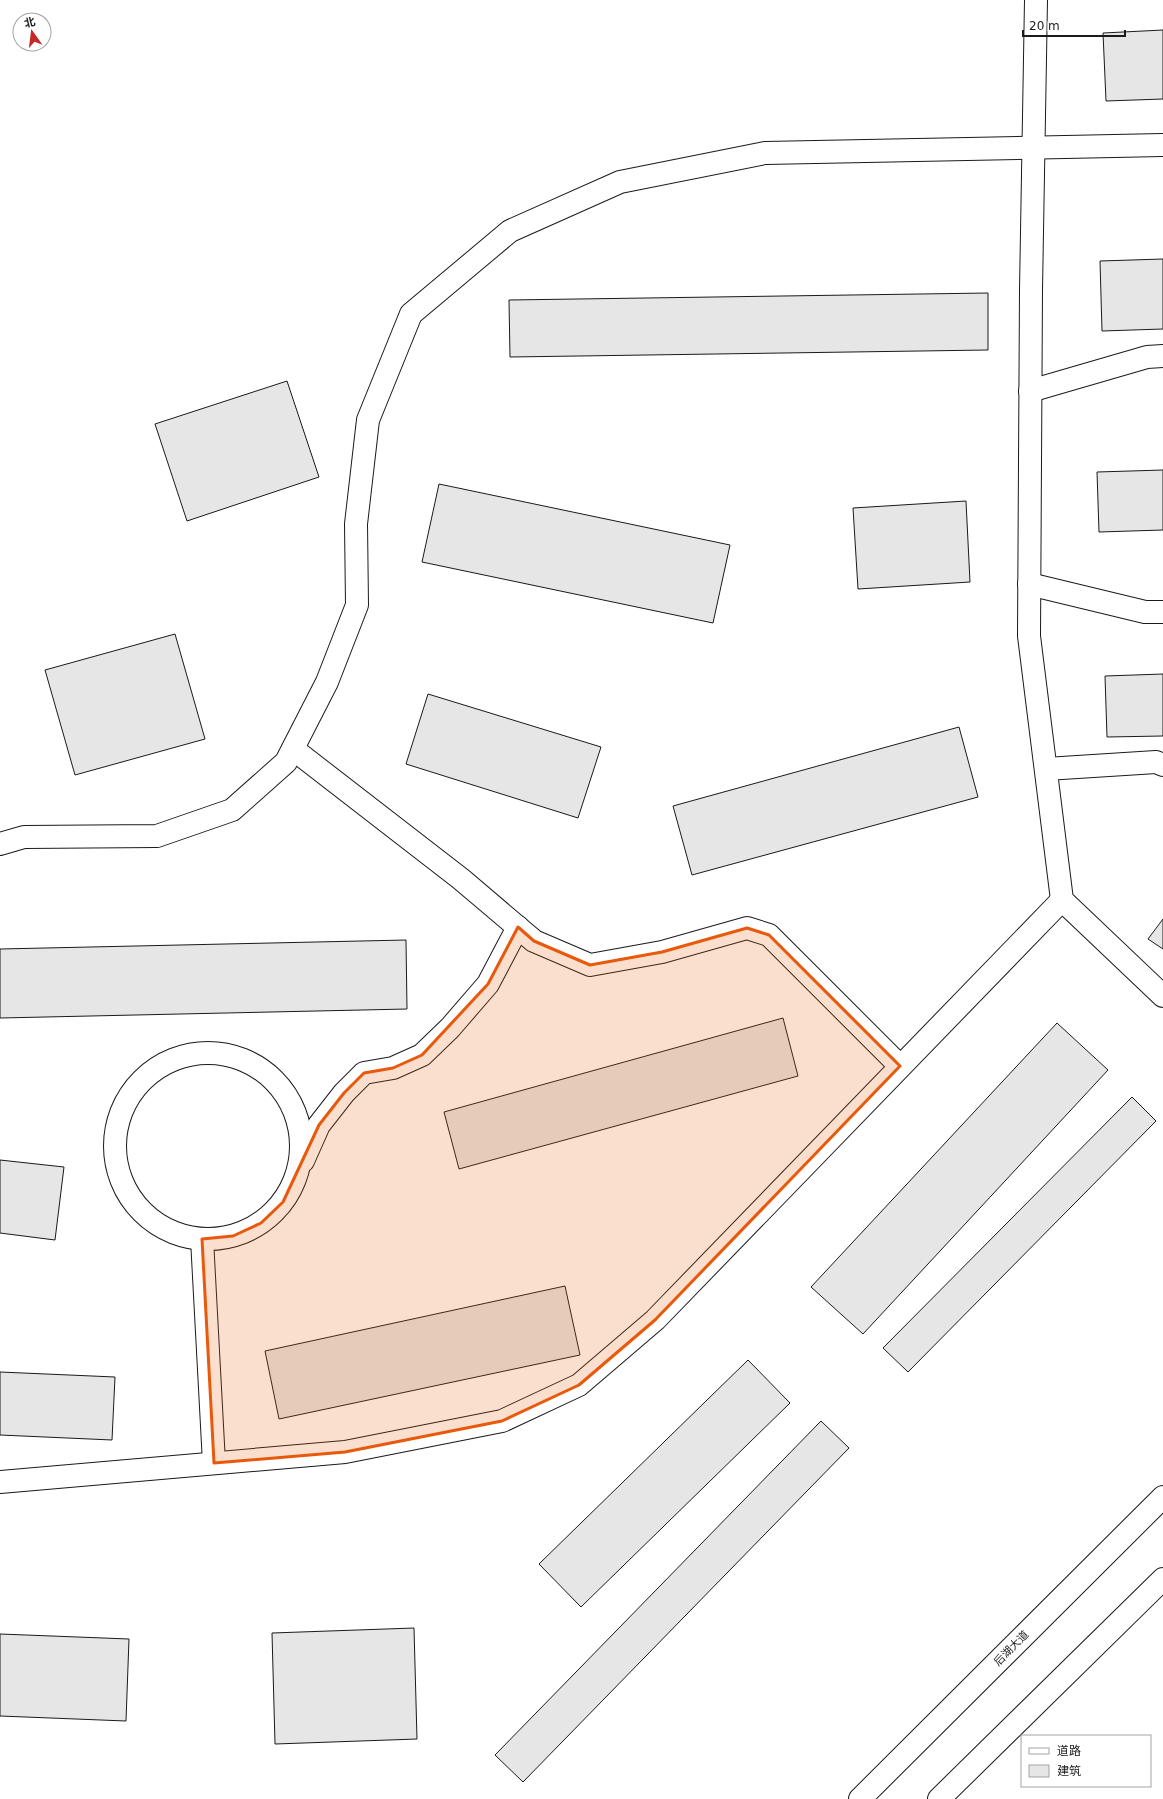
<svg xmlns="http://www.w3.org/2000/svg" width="1163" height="1799" font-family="'DejaVu Sans','Noto Sans SC',sans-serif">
<rect width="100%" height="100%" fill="#fff"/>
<!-- building -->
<g fill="#e6e6e6" stroke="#1a1a1a">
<polygon points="1163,30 1163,99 1106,101 1103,33"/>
<polygon points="1163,259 1163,329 1102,331 1100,261"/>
<polygon points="988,293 988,350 510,357 509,300"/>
<polygon points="287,381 319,477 187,521 155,424"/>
<polygon points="1163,470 1163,530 1099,532 1097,472"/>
<polygon points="439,484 730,545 713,623 422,562"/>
<polygon points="966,501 970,582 858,589 853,508"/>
<polygon points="175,634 205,739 75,775 45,670"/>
<polygon points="1163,674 1163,736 1107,737 1105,676"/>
<polygon points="428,694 601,747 578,818 406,764"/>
<polygon points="959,727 978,797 692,875 673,806"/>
<polygon points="1163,919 1163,949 1148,939"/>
<polygon points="406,940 407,1009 0,1018 0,949"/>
<polygon points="783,1018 798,1076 459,1169 444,1112"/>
<polygon points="1057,1023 1108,1070 863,1334 811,1287"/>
<polygon points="1132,1097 1156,1121 908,1372 883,1348"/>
<polygon points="0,1160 64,1167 55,1240 0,1233"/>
<polygon points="565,1286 580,1355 279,1419 265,1351"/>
<polygon points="748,1360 790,1403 581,1607 539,1564"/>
<polygon points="0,1372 115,1377 112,1440 0,1435"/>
<polygon points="821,1421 849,1448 523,1782 495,1755"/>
<polygon points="414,1628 417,1739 275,1744 272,1633"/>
<polygon points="0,1634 129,1639 126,1721 0,1716"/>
</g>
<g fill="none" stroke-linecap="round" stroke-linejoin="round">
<!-- minor casing -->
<g stroke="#1a1a1a" stroke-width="24">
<g id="minor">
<polyline points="1036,0 1031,290 1029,636 1062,900 1163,996"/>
<polyline points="1030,391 1147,357 1163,356"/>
<polyline points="1029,584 1145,612 1163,612"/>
<polyline points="293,749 461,879 534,941 590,965 662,952 747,928 769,935 900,1066"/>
<polyline points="1046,769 1156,762 1163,765"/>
<polyline points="0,844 24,837 157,836 232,810 286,762 327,682 357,605 356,524 368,420 411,314 510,231 620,182 765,153 1163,145"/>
<circle cx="208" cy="1146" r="93"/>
<polyline points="303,1161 319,1125 344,1093 364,1073 393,1068 422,1055 450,1028 488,984 518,927"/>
<polyline points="202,1239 214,1463"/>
<polyline points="0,1482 345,1452 502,1421 579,1385 655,1320 1062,900"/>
</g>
</g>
<!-- major casing -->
<g stroke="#1a1a1a" stroke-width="24">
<g id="major">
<polyline points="860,1799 1163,1497"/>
<polyline points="939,1799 1163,1579"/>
</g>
</g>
<!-- minor -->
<use href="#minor" stroke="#fff" stroke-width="22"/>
<!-- major -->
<use href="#major" stroke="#fff" stroke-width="22"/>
</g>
<!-- marked area -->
<path fill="#e8590c" fill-opacity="0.2" stroke="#e8590c" stroke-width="3" stroke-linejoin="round" d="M518 927 534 941 590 965 662 952 747 928 769 935 900 1066 655 1320 579 1385 502 1421 345 1452 214 1463 202 1239 233 1236 261 1223 283 1202 319 1125 344 1093 364 1073 393 1068 422 1055 488 984Z"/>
<g text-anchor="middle" stroke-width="3" stroke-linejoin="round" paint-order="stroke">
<!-- street labels -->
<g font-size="11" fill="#1a1a1a" stroke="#fff">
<text transform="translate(1011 1648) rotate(-45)" y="4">后湖大道</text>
</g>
</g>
<!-- legend -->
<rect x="1021" y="1735" width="130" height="52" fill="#ffffff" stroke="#a3a3a3"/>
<rect x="1029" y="1748" width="20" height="6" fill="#ffffff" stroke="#a3a3a3"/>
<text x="1057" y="1755" font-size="12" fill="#1a1a1a">道路</text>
<rect x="1029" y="1765" width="20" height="12" fill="#e6e6e6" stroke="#a3a3a3"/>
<text x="1057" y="1775" font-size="12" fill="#1a1a1a">建筑</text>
<!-- north arrow -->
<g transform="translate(32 32) rotate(346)"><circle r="19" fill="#ffffff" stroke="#a3a3a3"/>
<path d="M0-3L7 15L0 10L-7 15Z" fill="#c62828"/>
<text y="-6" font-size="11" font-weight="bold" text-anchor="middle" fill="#1a1a1a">北</text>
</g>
<!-- scale -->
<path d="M1023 30v6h102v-6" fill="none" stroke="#1a1a1a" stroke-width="2"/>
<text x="1029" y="30" font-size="12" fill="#1a1a1a" stroke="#ffffff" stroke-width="3" paint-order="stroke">20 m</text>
</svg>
